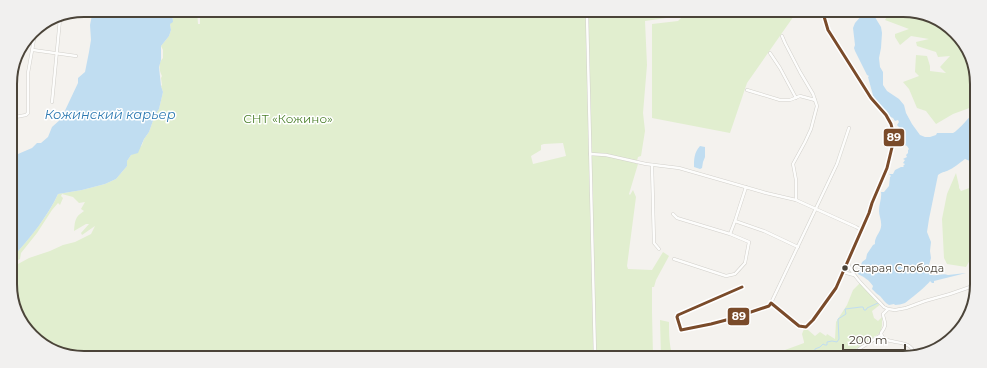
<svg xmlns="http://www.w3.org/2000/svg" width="987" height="368" font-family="Montserrat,sans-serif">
<rect width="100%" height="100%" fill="#f4f2ee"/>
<!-- green -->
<g fill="#e1eecf" fill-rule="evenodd">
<path d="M172 10 197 11 198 24H200V11L672 13 673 17 645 21 647 65 643 113 645 131 641 156 638 157 636 164H638L629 194 630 195 633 190 636 197 627 266 628 269 652 270 663 252 669 256 656 280 654 287H652V312L653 356 656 352 659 350 660 352V357L214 355 213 353 212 355 60 354 28 333 11 298V269H13L18 264 29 258 50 251 63 245 75 242 91 234 95 226 82 235 81 233 89 224H86L74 231C75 220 75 217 84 211L81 209 85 202 79 203 73 197 62 194 61 196 63 198 60 205 58 203 52 210 37 233 21 253 20 259 11 264V259C27 242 49 215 58 194L82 190 105 184 116 179 127 166V161L131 155 142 145 144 139 149 132 155 115 159 109 163 92 161 86 162 85 161 78 162 76C159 70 158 63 163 58V50L161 46 169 36 171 30 170 24 173 19ZM563 143 566 156 533 164 531 156 541 150V145L544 144Z"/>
<polygon points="686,13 796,13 747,83 730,133 652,118 652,24 678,21"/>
<polygon points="889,14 927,14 959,35 976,74 976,105 975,106 953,114 936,124 926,111 917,108 909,89 903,82 919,76 915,72 916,55 927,56 930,66 930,71 946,73 940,67 950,56 938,57 936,52 917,46 916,42 929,39 911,36 900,45 895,37 895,34 909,29 885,20"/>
<polygon points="956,173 959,186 959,188 961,191 975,186 974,261 970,260 966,267 947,264 944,258 942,219 947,194"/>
<polygon points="861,282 881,304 872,311 874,318 878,321 882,317 882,326 880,333 857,348 846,358 766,357 804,343 804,342 802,334 804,329 806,327 808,330 815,336 820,332 826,336 827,334 835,339 836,322 847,305 853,290"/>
<path d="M660 320 669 322C669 334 669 345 673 357H661Z"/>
</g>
<!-- water -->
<g fill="#c0ddf1">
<path d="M93 10H172L173 22 170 24 171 30 169 36 161 46V60L159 67 161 86 163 92 159 109 155 115 149 132 144 139 138 153 131 155 127 161V166L116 179 105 184 82 190 58 194C48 216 28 241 11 259V157L32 148 37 143H41L48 137 52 127 61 119 78 83V78L85 72 89 52 91 40 90 25Z"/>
<path d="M863 14H873L881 27 882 33 881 48 879 58 880 67 883 72V85L887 91 899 99 904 105 906 113 912 124 920 135 925 137H930L936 135 937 133C942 133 950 133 953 133 958 131 971 115 976 110L975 163 965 159C959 163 954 168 947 171 944 172 942 172 938 175L929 219 927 232 931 242 930 251 931 258 929 265 932 275C938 276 943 273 948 275L966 273 934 281V283H932L930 281C928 285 908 301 905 303 902 304 898 305 895 305L894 304 889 305C885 303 883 299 880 296 877 294 875 292 872 289L873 286C869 280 864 277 858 274L862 262 866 259 867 254 873 245 875 244C874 238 880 233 881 227 882 221 879 216 879 211 879 204 882 198 881 192H884L889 186 890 177 891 176 889 174H893L895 170 901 167H904L903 166 905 164 903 163 905 160 903 159 907 157 906 155 908 153V150L909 149 907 146 905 145C906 137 902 130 897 125L899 122 898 120 895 121 893 118C890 117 887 114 886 110L883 109 882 107 874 99 868 77 869 76 867 75 855 51 854 48 855 45 853 28 855 23Z"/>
<path d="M700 146 705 147V157L703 162 702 168 700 169 694 167C694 159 694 153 700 146Z"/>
</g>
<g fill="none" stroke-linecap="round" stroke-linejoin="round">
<!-- stream -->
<g stroke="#c0ddf1" stroke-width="1">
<polyline points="411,11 419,12"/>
<polyline points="533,12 544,14 553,12"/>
<polyline points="815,357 816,356 814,353 815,349 820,347 823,344 825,345 827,345 827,342 832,341 837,342 839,339 838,319 846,314 845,309 861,307 863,307 864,310 866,310 867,308 878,303"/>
</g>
<!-- minor casing -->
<g stroke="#d2d0cb" stroke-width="3.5">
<g id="minor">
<path d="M587 12C589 127 593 242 595 356"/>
<polyline points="782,36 785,43 800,72 813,94 817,106 811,129 805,142 793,164 796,180 796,200"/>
<polyline points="33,50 76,56"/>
<polyline points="770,53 780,68 796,98"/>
<polyline points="747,90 780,100 790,100 800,96 815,100"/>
<polyline points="52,102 60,19"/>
<polyline points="10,118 26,115 28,113 28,73 36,28"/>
<polyline points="590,154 606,155 646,164 679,168 766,193 796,200 856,227 861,230"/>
<polyline points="652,165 654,243 659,249"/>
<polyline points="746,187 735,221 764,231 798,247"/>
<polyline points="673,214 677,218 730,234"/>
<polyline points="674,259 726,276 735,274 745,263 749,242 730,234 735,221"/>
<path d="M848 262C849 274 875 297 884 307L888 309 895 310 906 308 925 301 950 294 973 286"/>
<polyline points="843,272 854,275"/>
<polyline points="742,287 678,315 677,317 681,330 711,324 730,319 769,306 771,303 799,326 806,327 813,320 836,288 869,213 872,203 887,168 894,139 894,136 891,124 886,115 871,98 828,30 823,13"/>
<polyline points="771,303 837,164 849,128"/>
<path d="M888 309 883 314C883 318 886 322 885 325 885 328 882 331 881 333 884 348 910 335 915 355"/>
<polyline points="944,344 949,341"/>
<polyline points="849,358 859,349 881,335"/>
</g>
</g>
<!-- minor -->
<use href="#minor" stroke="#fdfdfc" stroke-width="2.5"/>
<!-- bus-1 casing -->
<g stroke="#fff" stroke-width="6">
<polyline id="bus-1" points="742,287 678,315 677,317 681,330 711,324 730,319 769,306 771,303 799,326 806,327 813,320 836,288 869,213 872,203 887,168 894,139 894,136 891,124 886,115 871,98 828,30 823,13"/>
</g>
<!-- bus-1 -->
<use href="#bus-1" stroke="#7a4b2a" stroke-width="3"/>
</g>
<!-- markers -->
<circle fill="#4b4439" stroke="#fff" stroke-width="1.5" cx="845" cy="268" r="3.5"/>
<g text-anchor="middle" stroke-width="3" stroke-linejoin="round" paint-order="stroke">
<!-- bus labels -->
<g font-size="11" fill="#4b4439" stroke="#fff" text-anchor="start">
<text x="852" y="272">Старая Слобода</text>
</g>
<!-- park labels -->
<g font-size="12" fill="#4a7f2a" stroke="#fff">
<text x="288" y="123">СНТ «Кожино»</text>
</g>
<!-- water labels -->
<g font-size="13" font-style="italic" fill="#2e7ab2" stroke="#fff">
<text x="110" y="119">Кожинский карьер</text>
</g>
</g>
<!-- crop -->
<path d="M0 0H987V368H0ZM84 17H903A67 67 0 0 1 970 84V284A67 67 0 0 1 903 351H84A67 67 0 0 1 17 284V84A67 67 0 0 1 84 17Z" fill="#f1f0ef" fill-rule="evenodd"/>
<path fill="none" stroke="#4b4439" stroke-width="2" d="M84 17H903A67 67 0 0 1 970 84V284A67 67 0 0 1 903 351H84A67 67 0 0 1 17 284V84A67 67 0 0 1 84 17Z"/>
<g stroke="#fff" stroke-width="1.5">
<rect x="883" y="128" width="22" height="19" rx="4" fill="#7a4b2a"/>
<rect x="727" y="307" width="23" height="19" rx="4" fill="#7a4b2a"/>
</g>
<g font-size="11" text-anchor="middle" font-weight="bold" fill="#fff">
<text x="894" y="141">89</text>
<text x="739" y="320">89</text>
</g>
<!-- scale -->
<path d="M843 344v6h62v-6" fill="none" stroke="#4b4439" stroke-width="2"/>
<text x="849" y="344" font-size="12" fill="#4b4439" stroke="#ffffff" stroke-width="3" paint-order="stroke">200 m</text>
</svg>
